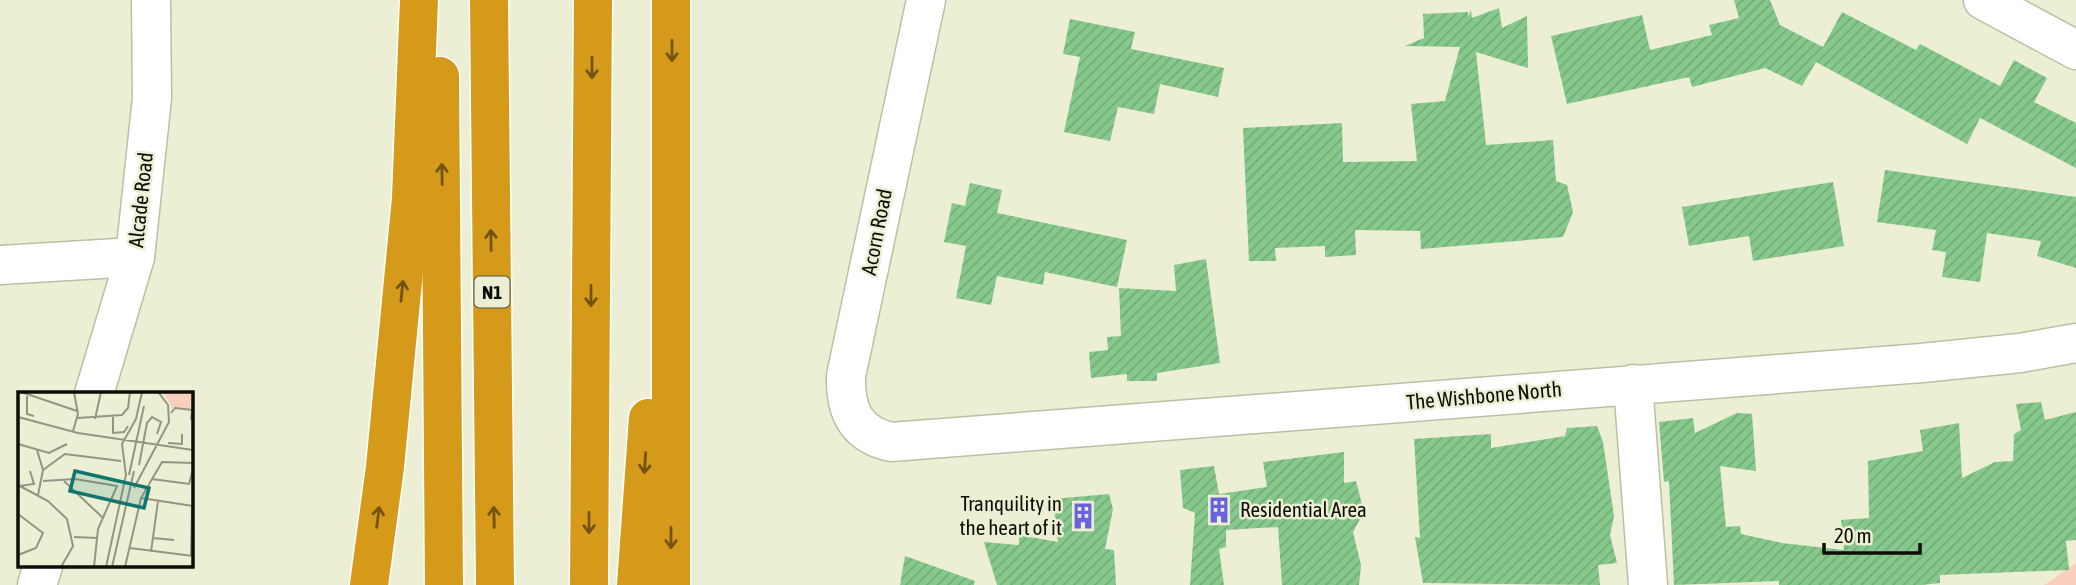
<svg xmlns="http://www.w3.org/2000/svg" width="2076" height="585" font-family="'Asap Condensed',sans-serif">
<defs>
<pattern id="building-hatch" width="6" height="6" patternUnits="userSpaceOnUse" patternTransform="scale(1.75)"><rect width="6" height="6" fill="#87c98d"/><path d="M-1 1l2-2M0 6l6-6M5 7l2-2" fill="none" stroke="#73ab78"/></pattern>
</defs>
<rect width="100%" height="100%" fill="#ecefd4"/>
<!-- green -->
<polygon fill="#f8cfbd" points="2076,563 2076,585 2044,585"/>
<!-- building -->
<g fill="url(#building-hatch)">
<polygon points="1734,0 1770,0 1780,25 1823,47 1842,12 1916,50 1920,44 2000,86 2014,60 2047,78 2034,102 2076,123 2076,168 1980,118 1967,144 1816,62 1802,86 1765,68 1692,87 1689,77 1567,104 1551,36 1642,15 1650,50 1712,35 1709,25 1739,18"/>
<polygon points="1499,8 1502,28 1527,16 1528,68 1476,52 1486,145 1553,140 1556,181 1567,185 1573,212 1563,237 1421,249 1420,231 1355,230 1356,255 1325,257 1325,246 1275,248 1276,261 1249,261 1243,128 1342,123 1343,162 1417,161 1411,104 1445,101 1460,47 1405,46 1424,38 1423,14 1468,12 1468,17 1471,10 1472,18"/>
<polygon points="1070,19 1135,32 1131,49 1224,68 1218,97 1160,84 1154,114 1118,107 1110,141 1064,132 1080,57 1063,54"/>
<polygon points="1885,170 2076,197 2076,268 2037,256 2041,241 1987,233 1980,282 1942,277 1946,252 1932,250 1936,230 1877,222"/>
<polygon points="1833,182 1844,246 1753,261 1749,236 1689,246 1682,207"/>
<polygon points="970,183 1002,190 997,213 1127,240 1117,287 1045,272 1043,285 997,276 991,305 956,298 966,246 944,242 952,203 965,206"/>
<polygon points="1206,259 1220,363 1157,373 1157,381 1127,381 1127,374 1091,378 1089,352 1108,350 1107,337 1121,336 1119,288 1176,291 1174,265"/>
<polygon points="2041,402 2045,420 2076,412 2076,540 2066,541 2069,570 1940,575 1940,583 1922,585 1779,585 1779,581 1674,585 1669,481 1664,482 1659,422 1693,418 1695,433 1737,413 1752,414 1756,471 1720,466 1726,527 1740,526 1741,534 1782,543 1844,550 1841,520 1869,518 1868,461 1923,451 1920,430 1959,423 1962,478 1995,462 2013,461 2014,434 2021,430 2016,404"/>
<polygon points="1597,426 1603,442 1614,516 1610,535 1617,563 1598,565 1600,585 1423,583 1415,537 1420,538 1414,439 1491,434 1491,448 1565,436 1567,428"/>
<polygon points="1344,452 1344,483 1356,481 1364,512 1353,532 1361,565 1359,585 1282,585 1278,527 1226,530 1226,547 1219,549 1224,585 1190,585 1195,513 1183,508 1180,470 1214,466 1219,494 1267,487 1263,462"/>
<polygon points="1109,494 1113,509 1105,549 1114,550 1116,585 997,585 984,542 1019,545 1019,535 1058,542 1053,499"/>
<polygon points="905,556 975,581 974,585 900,585"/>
</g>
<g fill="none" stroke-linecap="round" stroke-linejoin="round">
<!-- minor casing -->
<g stroke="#bcbfa5" stroke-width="41">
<g id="minor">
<path d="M926 0 846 376C845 410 855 434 891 442L1922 363 2020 353 2076 343"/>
<polyline points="1983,0 2076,50"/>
<polyline points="0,265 135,257"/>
<polyline points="1633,384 1648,585"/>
<polyline points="94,394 135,257 152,98 151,0"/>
<polyline points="37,585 43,566"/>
</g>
</g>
<!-- highway casing -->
<g stroke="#fff" stroke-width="41">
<g id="highway">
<polyline points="489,0 495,585"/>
<polyline points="671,0 671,585"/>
<polyline points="440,76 444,585"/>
<polyline points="369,585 385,467 411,198 419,0"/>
<polyline points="589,585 593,0"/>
<polyline points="636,585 648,418"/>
</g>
</g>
<!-- minor -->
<use href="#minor" stroke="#fff" stroke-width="38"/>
<!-- highway -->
<use href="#highway" stroke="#d69a1b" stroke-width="38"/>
</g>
<!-- one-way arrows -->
<defs><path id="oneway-shaft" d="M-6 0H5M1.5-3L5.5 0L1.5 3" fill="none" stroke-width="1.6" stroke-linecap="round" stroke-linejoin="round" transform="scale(1.75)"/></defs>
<g stroke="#725410">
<use href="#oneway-shaft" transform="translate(672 51) rotate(90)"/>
<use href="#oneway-shaft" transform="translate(592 68) rotate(90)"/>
<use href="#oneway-shaft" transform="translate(442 174) rotate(-91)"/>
<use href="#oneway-shaft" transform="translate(491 240) rotate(-91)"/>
<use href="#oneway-shaft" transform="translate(402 291) rotate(-84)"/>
<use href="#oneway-shaft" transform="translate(591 296) rotate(90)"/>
<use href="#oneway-shaft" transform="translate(645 463) rotate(94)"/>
<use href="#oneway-shaft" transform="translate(378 517) rotate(-83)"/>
<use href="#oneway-shaft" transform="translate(494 517) rotate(-91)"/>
<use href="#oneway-shaft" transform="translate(589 523) rotate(90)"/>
<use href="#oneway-shaft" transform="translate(671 538) rotate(90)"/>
</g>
<!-- icons -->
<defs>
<g id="building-bare" transform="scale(2.1)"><path d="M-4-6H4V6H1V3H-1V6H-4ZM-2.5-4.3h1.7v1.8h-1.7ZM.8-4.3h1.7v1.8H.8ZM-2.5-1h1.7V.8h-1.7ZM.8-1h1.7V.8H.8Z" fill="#6a63dd" stroke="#ecefd4" stroke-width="2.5" paint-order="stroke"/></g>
</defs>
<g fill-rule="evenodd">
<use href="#building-bare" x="1219" y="510"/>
<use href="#building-bare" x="1083" y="516"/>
</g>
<g text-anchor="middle" stroke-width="5" stroke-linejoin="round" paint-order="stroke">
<!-- shield labels -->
<rect fill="#ecefd4" stroke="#505244" stroke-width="2" x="474.5" y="276.5" width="35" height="31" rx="5"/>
<g font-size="19" font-weight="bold" fill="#0d0e06">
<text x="492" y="299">N1</text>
</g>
<!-- street labels -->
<g font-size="21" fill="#0d0e06" stroke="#ecefd4">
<text transform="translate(141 200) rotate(-84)" y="7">Alcade Road</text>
<text transform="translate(877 232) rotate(-79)" y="7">Acorn Road</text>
<text transform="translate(1484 396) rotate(-5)" y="7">The Wishbone North</text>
</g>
<!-- poi labels -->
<g font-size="21" fill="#0d0e06" stroke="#ecefd4" text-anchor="end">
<text x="1062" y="511">Tranquility in<tspan x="1062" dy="24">the heart of it</tspan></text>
<text x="1240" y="517" text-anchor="start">Residential Area</text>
</g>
</g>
<!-- overview -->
<g transform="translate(18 392)">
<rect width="175" height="175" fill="#ecefd4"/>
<path d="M145 0H175V18L154 16Z" fill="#f8cfbd"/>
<path fill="none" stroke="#939582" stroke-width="2" d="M3 0 59 19M9 4V22L16 24M153 21 157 16 174 18 173 28M0 25 60 41 175 58M95 25V41L106 40 110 34M59 26 104 23 110 16 112 0M77 27 83 0M55 39 60 22 56 0M150 51 164 52V42M0 52 31 61 49 52M19 58 25 78 20 103M121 73 129 31 134 25 143 30 139 42M25 78 47 62 103 69M111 83 126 14M134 87 171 92 175 77M25 89 57 87 99 94 80 137 76 175M46 89 85 126M0 93 30 109 49 127 55 154 43 175M1 94 16 92 12 79M116 96 151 30 150 13 141 1M123 106 175 114M0 122 25 141 18 156 0 163M56 145 79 146M135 146 156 148M112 156 175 164M133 160 140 109M173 164 174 114M88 175 108 83 104 52 118 27 124 0M94 175 116 79M107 175 123 106 144 70 175 71"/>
<path fill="#0f766e" fill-opacity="0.15" stroke="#0f766e" stroke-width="3.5" d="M57 79 131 96 126 116 52 99Z"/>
<rect width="175" height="175" fill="none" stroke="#0d0e06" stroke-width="3.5"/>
</g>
<!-- scale -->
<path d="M1824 543v10h96v-10" fill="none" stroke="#0d0e06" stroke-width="3.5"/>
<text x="1834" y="543" font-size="21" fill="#0d0e06" stroke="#ecefd4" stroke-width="5" paint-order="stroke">20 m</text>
</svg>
